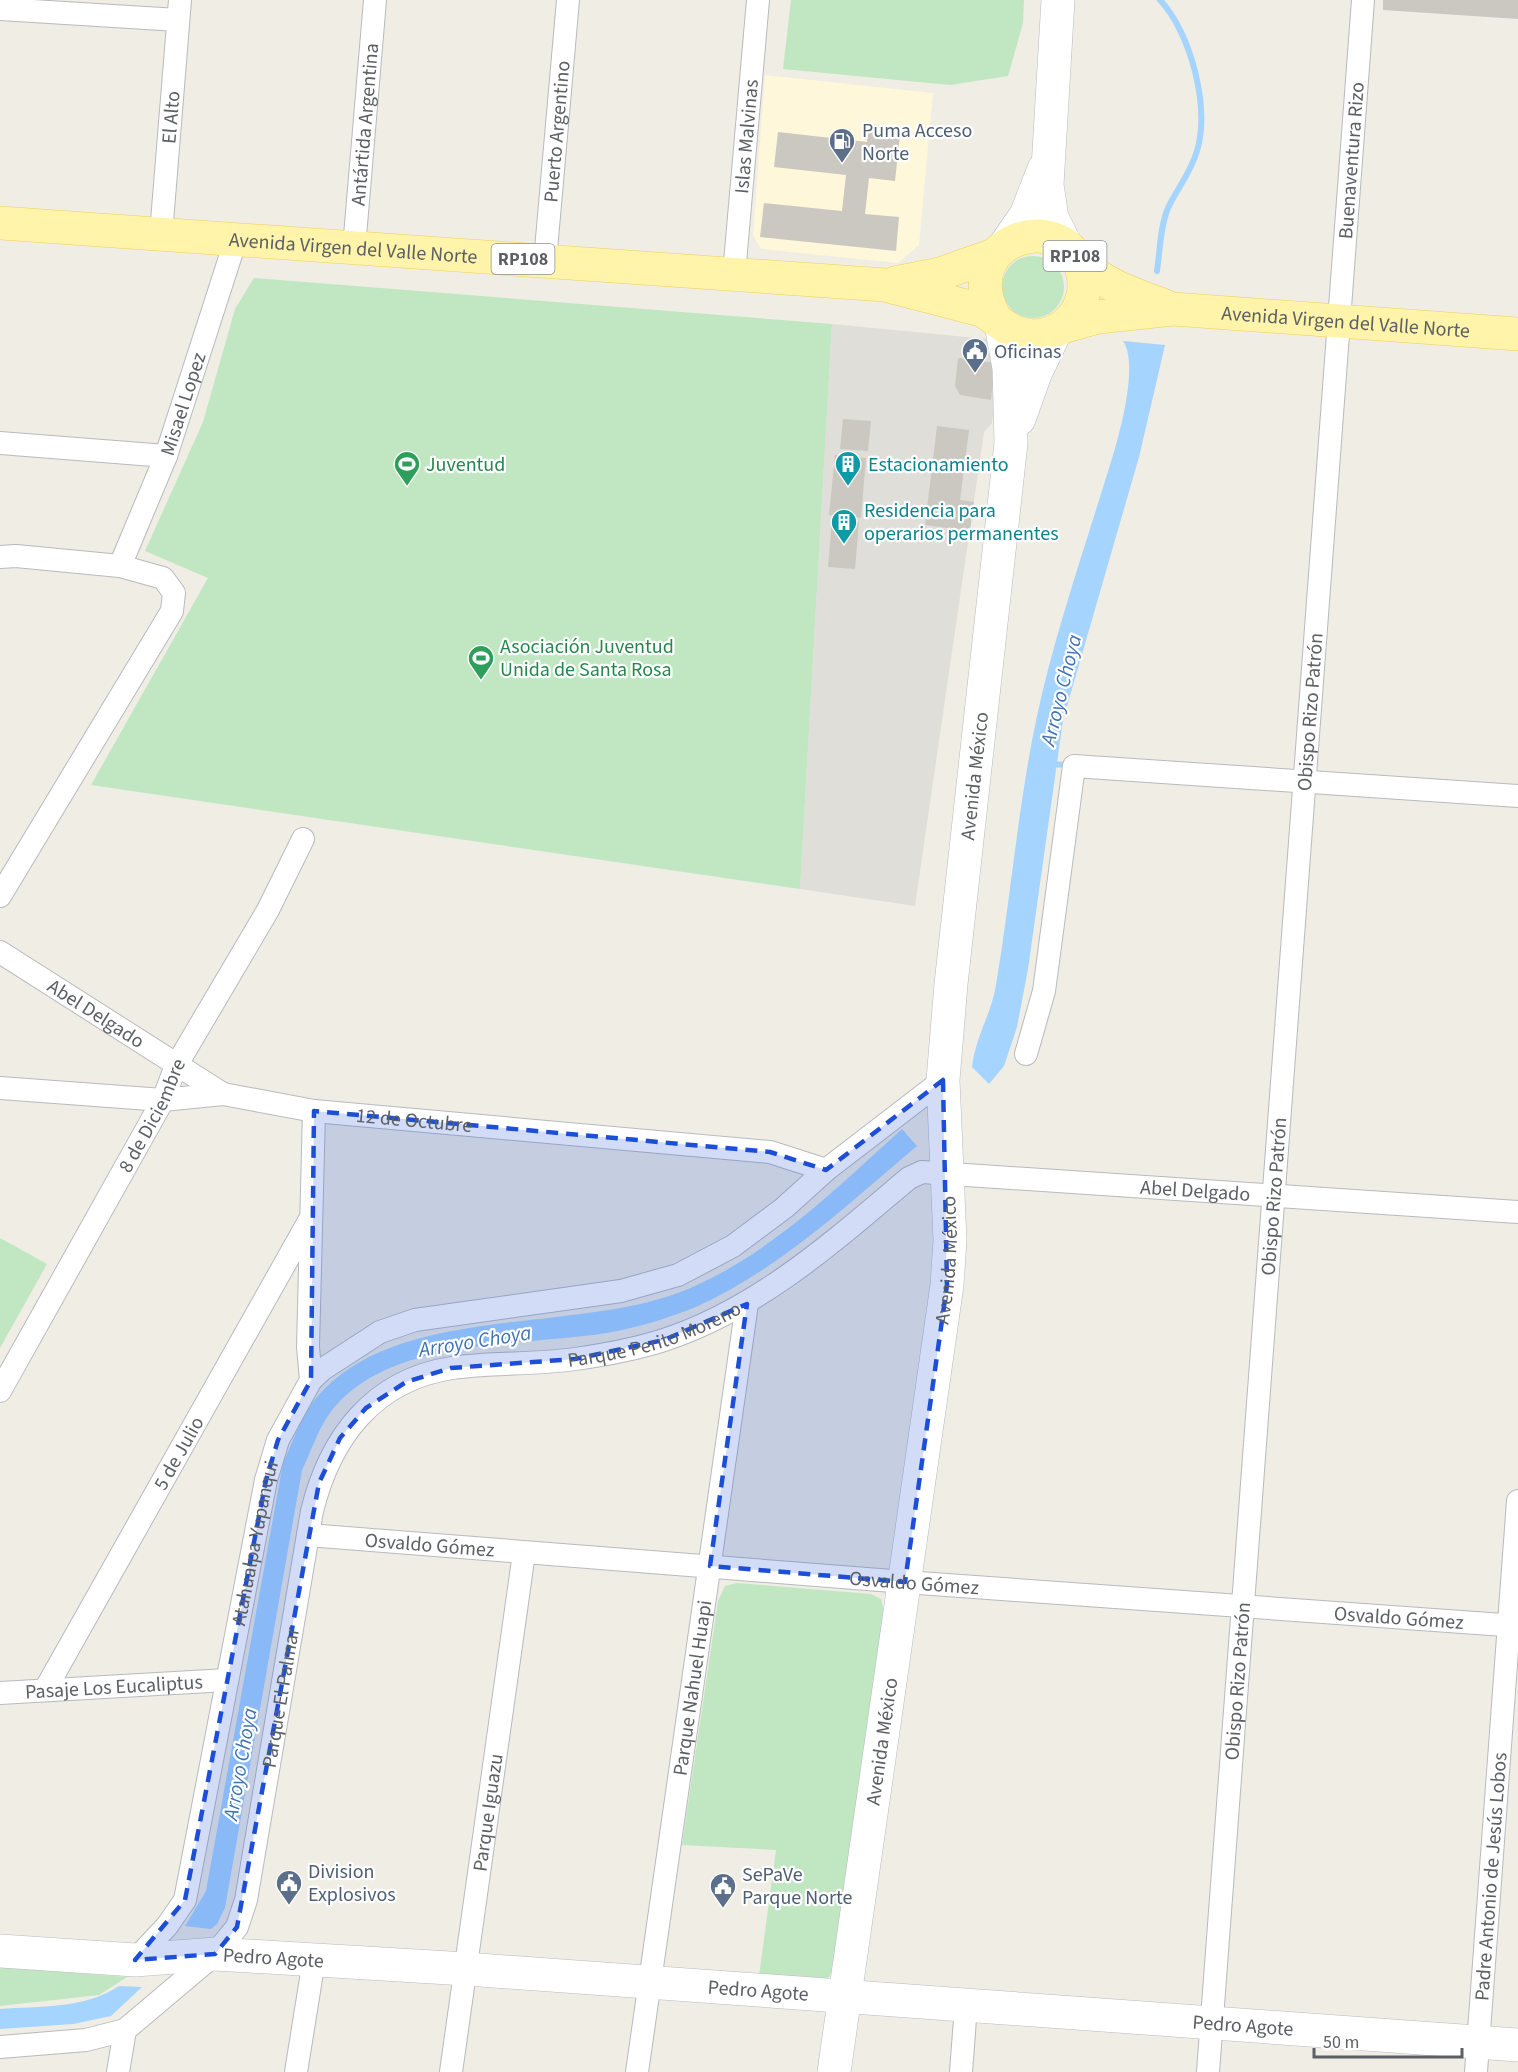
<svg xmlns="http://www.w3.org/2000/svg" width="1518" height="2072" font-family="'Source Sans 3',sans-serif">
<rect width="100%" height="100%" fill="#efede4"/>
<!-- commercial -->
<polygon fill="#fef7da" points="765,75 933,93 919,245 898,263 761,249 753,235"/>
<!-- industrial -->
<polygon fill="#e0ded8" points="832,324 997,340 1001,354 992,423 984,432 915,906 800,889"/>
<!-- green -->
<g fill="#c0e7c2">
<polygon points="791,0 1024,0 1023,23 1008,76 950,85 783,69"/>
<circle cx="1033" cy="287" r="31"/>
<polygon points="254,278 832,324 800,889 91,785 208,578 145,551 203,422 235,309"/>
<polygon points="0,1238 47,1264 0,1348"/>
<polygon points="737,1583 871,1594 881,1599 884,1613 833,1969 829,1977 821,1981 759,1976 776,1850 682,1845 718,1601 725,1586"/>
<polygon points="0,1967 127,1977 99,1995 0,2006"/>
</g>
<!-- water -->
<g fill="#a4d4ff">
<path d="M1123 341 1165 345 1139 457 1063 720 1028 969 1017 1027 1004 1066 989 1084 972 1067C976 1035 991 1015 996 985 1011 896 1018 805 1037 716 1054 637 1081 559 1105 481 1115 451 1141 367 1123 341Z"/>
<path d="M902 1129 917 1146C848 1204 781 1268 698 1306 669 1318 637 1328 606 1333 521 1347 388 1336 330 1413 318 1429 311 1452 302 1470L225 1908 217 1924 211 1929 185 1926 206 1891 283 1463C291 1446 298 1425 308 1409 384 1299 575 1337 688 1289 769 1255 838 1187 902 1129Z"/>
<path d="M119 1986 142 1987 111 2016 73 2024 0 2029V2009C41 2006 84 2009 119 1986Z"/>
</g>
<g fill="none" stroke-linecap="round" stroke-linejoin="round">
<!-- stream -->
<g stroke="#a4d4ff" stroke-width="6">
<path d="M1157 271C1160 251 1160 227 1168 208 1177 189 1191 172 1197 151 1210 107 1191 33 1160 0"/>
<polyline points="1047,764 1070,765"/>
</g>
</g>
<!-- building -->
<g fill="#cac8c1">
<polygon points="1383,0 1518,0 1518,19 1383,10"/>
<polygon points="869,124 901,127 895,181 869,178 865,214 899,217 896,251 760,237 764,203 842,211 846,175 774,167 778,132 867,142"/>
<polygon points="958,358 995,363 991,400 960,395 955,386"/>
<polygon points="843,419 871,421 868,451 840,449"/>
<polygon points="937,426 969,430 960,500 974,502 970,531 925,525"/>
<polygon points="835,455 866,458 861,518 829,515"/>
<polygon points="832,520 859,522 855,569 828,567"/>
</g>
<g fill="none" stroke-linecap="round" stroke-linejoin="round">
<!-- street casing -->
<g stroke="#b7babe" stroke-width="24">
<g id="street">
<polyline points="0,9 178,20"/>
<path id="s1" d="M161 234 180 0"/>
<path id="s2" d="M354 248 375 0"/>
<path id="s3" d="M545 261 568 0"/>
<path id="s4" d="M734 274 758 0"/>
<polyline points="0,443 166,456"/>
<polyline points="0,557 16,556 120,566 163,578 174,593 172,611 0,896"/>
<path id="s5" d="M120 566 166 456 236 239"/>
<path id="s6" d="M0 952 223 1094"/>
<polyline points="1026,1054 1044,991 1074,766 1518,796"/>
<path id="s7" d="M0 1088 163 1100 223 1094 314 1111 770 1152 826 1170"/>
<polyline points="311,1380 323,1369 380,1332 415,1320 621,1291 678,1275 733,1246 784,1208 826,1170 943,1080"/>
<path id="s8" d="M0 1391 163 1100 176 1066 268 910 303 839"/>
<path id="s9" d="M308 1535 905 1582 1518 1626"/>
<path id="s10" d="M45 1690 309 1221"/>
<path id="s11" d="M0 1693 227 1680"/>
<path id="s12" d="M135 1960 167 1926 185 1900 266 1480 278 1440 311 1380 308 1347 314 1111"/>
<path id="s13" d="M0 2047 86 2040 125 2030 215 1954 237 1927 246 1900 312 1511C330 1438 373 1380 452 1368 493 1362 534 1365 575 1359 604 1355 636 1349 664 1340 759 1309 834 1241 909 1178L922 1172 1518 1212"/>
<polyline points="118,2072 125,2030"/>
<polyline points="296,2072 314,1960"/>
<path id="s14" d="M451 2072 524 1553"/>
<path id="s15" d="M637 2072 747 1304"/>
<polyline points="961,2072 966,2006"/>
<path id="s16" d="M1208 2072 1363 0"/>
<path id="s17" d="M1476 2072 1518 1501"/>
</g>
</g>
<!-- secondary casing -->
<g stroke="#b8bac0" stroke-width="34">
<g id="secondary">
<polyline points="1058,0 1047,185 1052,218 1066,246"/>
<polyline points="1006,244 1026,215 1044,169"/>
<polyline points="1019,419 1035,374 1055,332"/>
<path id="s18" d="M0 1951 135 1960 215 1954 466 1969 1518 2045"/>
<path id="s19" d="M834 2072 947 1285 950 1240 943 1080 951 984 1011 443 1009 368 1001 324"/>
</g>
</g>
<!-- primary casing -->
<g stroke="#f3cd59" stroke-width="34">
<g id="primary">
<path id="s20" d="M0 223 885 285 981 310C994 316 1002 327 1015 332 1053 347 1091 314 1083 274 1069 205 953 237 994 316"/>
<path d="M1077 259C1101 284 1133 294 1165 306"/>
<polyline points="895,283 940,274 994,255"/>
<path id="s21" d="M1063 327 1098 317 1173 309 1518 334"/>
</g>
</g>
<!-- street -->
<use href="#street" stroke="#fff" stroke-width="22"/>
<!-- secondary -->
<use href="#secondary" stroke="#fff" stroke-width="33"/>
<!-- primary -->
<use href="#primary" stroke="#fff4a9" stroke-width="33"/>
</g>
<!-- marked area -->
<path fill="#1d4ed8" fill-opacity="0.2" stroke="#1d4ed8" stroke-width="4.5" stroke-dasharray="12 8" stroke-linejoin="round" d="M943 1080 947 1285 905 1582 710 1566 747 1304 664 1340 575 1359 451 1368 406 1382 366 1408 340 1438 319 1483 237 1927 215 1954 135 1960 185 1900 266 1480 278 1440 311 1380 314 1111 770 1152 826 1170Z"/>
<!-- icons -->
<defs>
<g id="fuel-pin" transform="scale(1.35)"><path d="M0 17L-7.5 6A9.5 9.5 0 1 1 7.5 6Z" fill="#5c6f8a" stroke="#fff"/><path d="M-5.5-6h7V0h2V4h1.3V-2.5L3-4.5l.8-.8L6-3V5H2.5V1h-1V6h-7ZM-4.2-4.7v3.2H.2V-4.7Z" fill="#fff"/></g>
<g id="civic-pin" transform="scale(1.35)"><path d="M0 17L-7.5 6A9.5 9.5 0 1 1 7.5 6Z" fill="#5c6f8a" stroke="#fff"/><path d="M-.6-6.5H3V-4.5H.6V-3L4-1V1h2V6H-6V1h2V-1L-.6-3ZM-1.2 2.5V6h2.4V2.5Z" fill="#fff"/></g>
<g id="stadium-pin" transform="scale(1.35)"><path d="M0 17L-7.5 6A9.5 9.5 0 1 1 7.5 6Z" fill="#2e9e5b" stroke="#fff"/><path d="M0-5a6.5 5 0 1 0 0 10a6.5 5 0 1 0 0-10ZM-3.5-1.8h7v3.6h-7Z" fill="#fff"/></g>
<g id="building-pin" transform="scale(1.35)"><path d="M0 17L-7.5 6A9.5 9.5 0 1 1 7.5 6Z" fill="#0f9aa8" stroke="#fff"/><path d="M-4-6H4V6H1V3H-1V6H-4ZM-2.5-4.3h1.7v1.8h-1.7ZM.8-4.3h1.7v1.8H.8ZM-2.5-1h1.7V.8h-1.7ZM.8-1h1.7V.8H.8Z" fill="#fff"/></g>
</defs>
<g fill-rule="evenodd">
<use href="#fuel-pin" x="842" y="141"/>
<use href="#civic-pin" x="975" y="351"/>
<use href="#stadium-pin" x="407" y="464"/>
<use href="#building-pin" x="848" y="464"/>
<use href="#building-pin" x="844" y="522"/>
<use href="#stadium-pin" x="481" y="658"/>
<use href="#civic-pin" x="289" y="1883"/>
<use href="#civic-pin" x="723" y="1886"/>
</g>
<g text-anchor="middle" stroke-width="4.5" stroke-linejoin="round" paint-order="stroke">
<!-- shield labels -->
<g fill="#fff" stroke="#8d9093" stroke-width="1.5">
<rect x="1043.5" y="241" width="63" height="30" rx="4.5"/>
<rect x="491.5" y="244" width="63" height="30" rx="4.5"/>
</g>
<g font-size="18" font-weight="bold" fill="#5c6065">
<text x="1075" y="262">RP108</text>
<text x="523" y="265">RP108</text>
</g>
<!-- street labels -->
<g font-size="20" fill="#5c6065" stroke="#fff">
<text dy="7" stroke="none"><textPath href="#s1" startOffset="117">El Alto</textPath></text>
<text dy="7" stroke="none"><textPath href="#s2" startOffset="124">Antártida Argentina</textPath></text>
<text dy="7" stroke="none"><textPath href="#s3" startOffset="130">Puerto Argentino</textPath></text>
<text dy="7" stroke="none"><textPath href="#s4" startOffset="138">Islas Malvinas</textPath></text>
<text dy="7" stroke="none"><textPath href="#s16" startOffset="1917">Buenaventura Rizo</textPath></text>
<text dy="7" stroke="none"><textPath href="#s20" startOffset="354">Avenida Virgen del Valle Norte</textPath></text>
<text dy="7" stroke="none"><textPath href="#s21" startOffset="285">Avenida Virgen del Valle Norte</textPath></text>
<text dy="7" stroke="none"><textPath href="#s5" startOffset="174">Misael Lopez</textPath></text>
<text dy="7" stroke="none"><textPath href="#s16" startOffset="1364">Obispo Rizo Patrón</textPath></text>
<text dy="7" stroke="none"><textPath href="#s19" startOffset="1306">Avenida México</textPath></text>
<text dy="7" stroke="none"><textPath href="#s6" startOffset="114">Abel Delgado</textPath></text>
<text dy="7" stroke="none"><textPath href="#s8" startOffset="315">8 de Diciembre</textPath></text>
<text dy="7" stroke="none"><textPath href="#s7" startOffset="417">12 de Octubre</textPath></text>
<text dy="7" stroke="none"><textPath href="#s13" startOffset="1714">Abel Delgado</textPath></text>
<text dy="7" stroke="none"><textPath href="#s16" startOffset="878">Obispo Rizo Patrón</textPath></text>
<text dy="7" stroke="none"><textPath href="#s19" startOffset="820">Avenida México</textPath></text>
<text dy="7" stroke="none"><textPath href="#s13" startOffset="1122">Parque Perito Moreno</textPath></text>
<text dy="7" stroke="none"><textPath href="#s10" startOffset="272">5 de Julio</textPath></text>
<text dy="7" stroke="none"><textPath href="#s12" startOffset="442">Atahualpa Yupanqui</textPath></text>
<text dy="7" stroke="none"><textPath href="#s9" startOffset="122">Osvaldo Gómez</textPath></text>
<text dy="7" stroke="none"><textPath href="#s9" startOffset="608">Osvaldo Gómez</textPath></text>
<text dy="7" stroke="none"><textPath href="#s9" startOffset="1094">Osvaldo Gómez</textPath></text>
<text dy="7" stroke="none"><textPath href="#s16" startOffset="392">Obispo Rizo Patrón</textPath></text>
<text dy="7" stroke="none"><textPath href="#s11" startOffset="114">Pasaje Los Eucaliptus</textPath></text>
<text dy="7" stroke="none"><textPath href="#s15" startOffset="388">Parque Nahuel Huapi</textPath></text>
<text dy="7" stroke="none"><textPath href="#s13" startOffset="513">Parque El Palmar</textPath></text>
<text dy="7" stroke="none"><textPath href="#s19" startOffset="334">Avenida México</textPath></text>
<text dy="7" stroke="none"><textPath href="#s14" startOffset="262">Parque Iguazu</textPath></text>
<text dy="7" stroke="none"><textPath href="#s17" startOffset="196">Padre Antonio de Jesús Lobos</textPath></text>
<text dy="7" stroke="none"><textPath href="#s18" startOffset="274">Pedro Agote</textPath></text>
<text dy="7" stroke="none"><textPath href="#s18" startOffset="760">Pedro Agote</textPath></text>
<text dy="7" stroke="none"><textPath href="#s18" startOffset="1246">Pedro Agote</textPath></text>
</g>
<!-- service labels -->
<g font-size="20" fill="#4e5e75" stroke="#fff" text-anchor="start">
<text x="862" y="137">Puma Acceso<tspan x="862" dy="23">Norte</tspan></text>
<text x="994" y="358">Oficinas</text>
<text x="308" y="1878">Division<tspan x="308" dy="23">Explosivos</tspan></text>
<text x="742" y="1881">SePaVe<tspan x="742" dy="23">Parque Norte</tspan></text>
</g>
<!-- leisure labels -->
<g font-size="20" fill="#27864d" stroke="#fff" text-anchor="start">
<text x="426" y="471">Juventud</text>
<text x="500" y="653">Asociación Juventud<tspan x="500" dy="23">Unida de Santa Rosa</tspan></text>
</g>
<!-- culture labels -->
<g font-size="20" fill="#0d838f" stroke="#fff" text-anchor="start">
<text x="868" y="471">Estacionamiento</text>
<text x="864" y="517">Residencia para<tspan x="864" dy="23">operarios permanentes</tspan></text>
</g>
<!-- water labels -->
<g font-size="21" font-style="italic" fill="#3f73b3" stroke="#fff">
<text transform="translate(1061 690) rotate(-76)" y="7">Arroyo Choya</text>
<text transform="translate(475 1341) rotate(-9)" y="7">Arroyo Choya</text>
<text transform="translate(240 1764) rotate(-80)" y="7">Arroyo Choya</text>
</g>
</g>
<!-- scale -->
<path d="M1314 2048v9h148v-9" fill="none" stroke="#5c6065" stroke-width="3"/>
<text x="1323" y="2048" font-size="18" fill="#5c6065" stroke="#ffffff" stroke-width="4.5" paint-order="stroke">50 m</text>
</svg>
